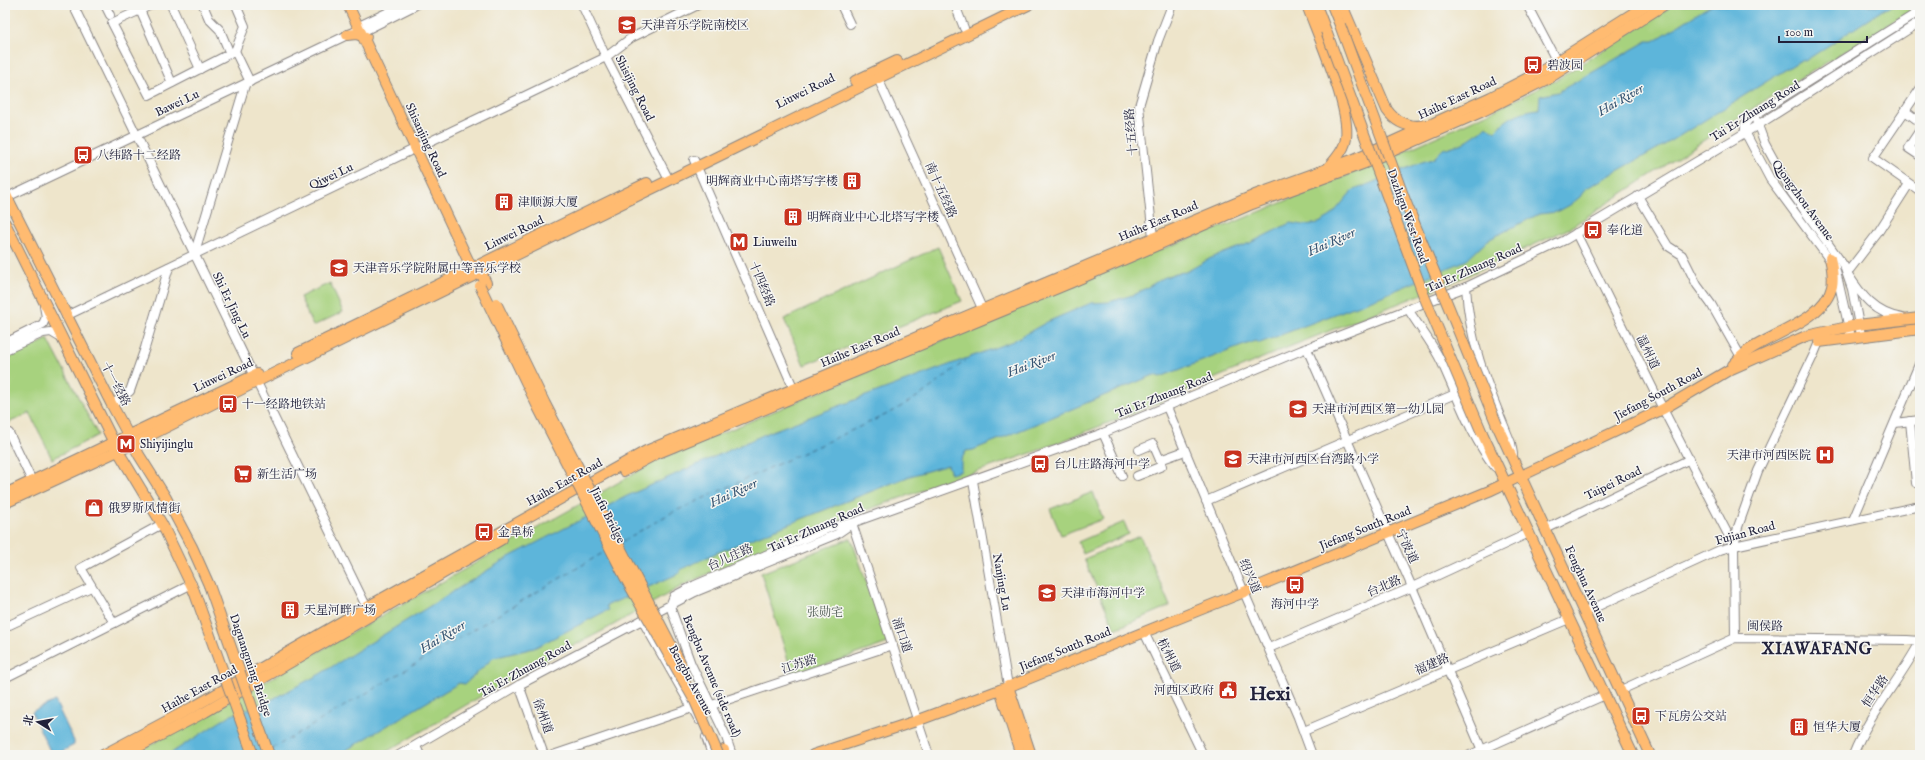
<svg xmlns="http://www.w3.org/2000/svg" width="1925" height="760" font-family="'IM FELL English','Noto Serif SC',serif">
<rect width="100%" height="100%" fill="#f6f6f2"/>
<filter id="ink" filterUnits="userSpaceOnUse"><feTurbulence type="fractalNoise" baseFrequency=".025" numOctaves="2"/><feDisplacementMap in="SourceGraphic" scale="8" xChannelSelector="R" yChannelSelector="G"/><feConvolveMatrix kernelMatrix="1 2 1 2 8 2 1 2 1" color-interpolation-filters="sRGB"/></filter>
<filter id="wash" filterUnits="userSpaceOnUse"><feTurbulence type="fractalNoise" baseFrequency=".012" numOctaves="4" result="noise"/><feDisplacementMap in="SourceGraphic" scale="16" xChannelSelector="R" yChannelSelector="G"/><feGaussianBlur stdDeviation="0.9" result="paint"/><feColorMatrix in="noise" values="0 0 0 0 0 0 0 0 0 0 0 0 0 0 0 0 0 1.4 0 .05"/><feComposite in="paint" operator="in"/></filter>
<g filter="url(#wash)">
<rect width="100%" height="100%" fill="#eee5cb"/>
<!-- green -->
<g fill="#a7d27e" stroke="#647a5c">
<polygon points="1673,5 1920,5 1761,103 1568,229 1455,281 1279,351 1131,414 1034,452 886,503 763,548 682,586 608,628 519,674 381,755 132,755 293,666 660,459 1154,252 1230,224 1387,159 1495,110 1561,77"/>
<polygon points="938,247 962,301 804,365 784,319"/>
<polygon points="330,283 343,312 313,326 300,297"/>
<polygon points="48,339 98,435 52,459 30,413 8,423 5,416 5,360"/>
<polygon points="1093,492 1103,519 1061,535 1050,509"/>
<polygon points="1124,522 1129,534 1083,554 1078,542"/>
<polygon points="1140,536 1170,606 1115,629 1084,559"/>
<polygon points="851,538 888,643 793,676 761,573"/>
</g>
<!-- water -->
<g fill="#5db5da" stroke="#406c8a">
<path d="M1711 5H1896L1884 9 1805 61 1801 60 1673 140 1585 189 1580 197 1570 205 1557 212 1539 214 1488 240 1467 260 1382 296 1260 343 1255 341 1160 377 1154 375 973 450 966 451 961 460V471L951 474 948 465 910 476 716 553 680 570V573L606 606 608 610 534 648 493 658 465 684 459 683 338 755H168L229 716 267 702 320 674 509 557 627 496 772 431 1013 341 1047 322 1091 303 1109 302 1136 294 1163 278 1176 273 1186 272 1211 258 1250 243 1290 223 1304 225 1319 223 1331 216 1352 191 1422 162 1433 159 1443 149 1463 143 1481 131 1486 126 1495 131C1508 117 1520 111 1539 109L1540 96 1558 92 1647 41H1654Z"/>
<polygon points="55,701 74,741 74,745 55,755 51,753 32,713 33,711"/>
</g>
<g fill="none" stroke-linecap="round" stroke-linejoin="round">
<!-- ferry -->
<g stroke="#375573" stroke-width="1" stroke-dasharray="5 4" stroke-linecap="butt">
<polyline points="623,541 669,514 892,412 925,392 965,361"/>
<polyline points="272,749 606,551"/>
</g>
</g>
</g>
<g filter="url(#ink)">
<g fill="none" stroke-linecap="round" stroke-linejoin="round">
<!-- minor casing -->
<g stroke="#888483" stroke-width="10">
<g id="minor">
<polyline points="73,5 369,612"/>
<polyline points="105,5 110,15"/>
<polyline points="151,5 112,23 149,95 235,51 245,26 236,5"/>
<polyline points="171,5 200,69"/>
<polyline points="203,5 209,19 220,30 230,54"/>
<polyline points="582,5 606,57 669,180"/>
<polyline points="841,5 850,24"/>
<polyline points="955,5 964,28"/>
<polyline points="1527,5 1557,62"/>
<polyline points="140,10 172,83"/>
<polyline points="360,29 366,30 416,5"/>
<polyline points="235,51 250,82"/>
<polyline points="876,74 985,315"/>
<polyline points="1920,89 1873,158 1920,191"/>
<polyline points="1905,111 1920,122"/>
<polyline points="1756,120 1765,144 1792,193 1844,266 1852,289 1861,335"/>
<polyline points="1920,130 1908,148 1920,156"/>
<polyline points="694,160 796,394"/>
<polyline points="1638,196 1668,246 1682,255 1697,285 1711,304 1741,357"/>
<polyline points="5,198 360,29 363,24 403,5"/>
<polyline points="1576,233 1663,409 1734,546"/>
<polyline points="1153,237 1139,106 1158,41 1172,5"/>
<polyline points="194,255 245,85"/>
<path d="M1466 287C1469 345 1490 391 1511 443L1513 454"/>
<path d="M1408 309C1419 327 1433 344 1442 363 1458 398 1471 437 1495 467"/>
<polyline points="66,316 606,57 631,38 698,5"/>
<path d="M1902 318C1875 314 1861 295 1847 273L1877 234 1909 184"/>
<polyline points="1850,333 1835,267 1770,179 1745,132 1745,124 1750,118 1920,11"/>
<polyline points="5,343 43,324 46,317 44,306"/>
<polyline points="1307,349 1412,587 1484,755"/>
<polyline points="5,350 43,333 51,332 61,338"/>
<polyline points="112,405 130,391 145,348 169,267"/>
<polyline points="1167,407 1244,592 1298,717 1312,755"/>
<polyline points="1910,421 1916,483"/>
<polyline points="1895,423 1920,420"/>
<polyline points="5,431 9,433 32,481"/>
<polyline points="1103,433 1122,476"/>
<polyline points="1139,450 1153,444 1160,460 1185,451"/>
<polyline points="1137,476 1162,466 1160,460"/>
<polyline points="973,481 1008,686"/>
<polyline points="1206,501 1455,394"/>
<polyline points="1853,520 1920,362"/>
<polyline points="852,523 929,755"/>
<polyline points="1546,529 1690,459"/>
<polyline points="1585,612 1720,550 1734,546 1920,506"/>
<polyline points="642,620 699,720"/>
<polyline points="114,623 81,568 162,524"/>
<polyline points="5,627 91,587"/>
<polyline points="1144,632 1203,755"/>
<polyline points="1735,638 1734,546 1738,527 1758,471 1814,354 1819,342 1818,337"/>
<polyline points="1269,648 1408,589 1529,533"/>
<polyline points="5,678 192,584"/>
<polyline points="519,685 544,755"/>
<polyline points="1621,690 1735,638 1907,640 1920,641"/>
<polyline points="712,705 893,645"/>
<polyline points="1304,731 1569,619"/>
<polyline points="706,737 712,755"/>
<polyline points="416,746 420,755"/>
<polyline points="399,755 519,685 695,592 837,534 850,525"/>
<polyline points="553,755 692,708"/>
<polyline points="732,755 725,734 691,664 670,606 674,596 695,585 834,526 852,523 1103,433 1302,350 1466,287 1565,240 1758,125 1920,22"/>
<polyline points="1470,755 1605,695"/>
<path d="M1853 755C1869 714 1899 681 1920 642"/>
</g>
</g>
<!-- major casing -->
<g stroke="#888483" stroke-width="12">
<g id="major">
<polyline points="348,5 474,273"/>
<path d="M1307 5C1318 36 1354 114 1345 143 1342 153 1334 161 1328 168"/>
<polyline points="1316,5 1326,31"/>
<polyline points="1332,5 1340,25"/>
<path d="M1342 5 1387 110C1397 124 1410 128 1426 125"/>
<polyline points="347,35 356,34 366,37"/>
<polyline points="855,81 897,61"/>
<polyline points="5,193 112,405 139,455 166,498 192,547 209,585"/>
<polyline points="5,223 118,451 162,524 194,591"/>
<polyline points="478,267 486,283"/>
<polyline points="1819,342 1920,329"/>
<polyline points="298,353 647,183"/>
<path d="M1733 365C1738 360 1743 354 1749 350 1774 333 1825 319 1832 286 1834 277 1832 267 1830 258"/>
<polyline points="1497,425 1650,755"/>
<polyline points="1482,433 1633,755"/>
<polyline points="624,471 656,454 1070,283 1252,204 1365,163 1481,112 1549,78 1664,5"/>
<polyline points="5,494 257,374"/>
<polyline points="5,503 133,444 256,382 1028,5"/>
<polyline points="1008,686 1031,755"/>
<polyline points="1000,690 1021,755"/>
<polyline points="724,750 725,755"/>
<polyline points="103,755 197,705 367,607 646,451 1255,195 1352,160 1491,97 1545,69 1646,5"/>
<polyline points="123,755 205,712 502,539"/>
<polyline points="813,755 919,720 1000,690 1244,592 1489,491 1663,409 1729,370 1806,336 1857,325 1920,318"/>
</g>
</g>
<!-- minor -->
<use href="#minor" stroke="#fff" stroke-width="8"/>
<!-- major -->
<use href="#major" stroke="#ffbb71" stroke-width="10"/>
<!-- major-bridge casing -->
<g stroke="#888483" stroke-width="12" stroke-linecap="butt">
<g id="major-bridge">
<polyline points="1340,25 1406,203 1497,425"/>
<polyline points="1326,31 1424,296 1482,433"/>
<polyline points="480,286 538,407 625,577 695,701 718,754"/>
<polyline points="496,303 545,404 681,664"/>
<polyline points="209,585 269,755"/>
<polyline points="194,591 253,755"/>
</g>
</g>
<!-- major-bridge -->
<use href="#major-bridge" stroke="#ffbb71" stroke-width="10"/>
</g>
</g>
<!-- icons -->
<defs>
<g id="university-square" transform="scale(1)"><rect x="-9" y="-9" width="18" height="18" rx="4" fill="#c8321e" stroke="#f6f6f2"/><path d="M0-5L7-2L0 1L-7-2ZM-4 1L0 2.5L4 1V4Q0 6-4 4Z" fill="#fff"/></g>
<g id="bus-square" transform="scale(1)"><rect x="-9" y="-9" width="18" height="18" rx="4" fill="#c8321e" stroke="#f6f6f2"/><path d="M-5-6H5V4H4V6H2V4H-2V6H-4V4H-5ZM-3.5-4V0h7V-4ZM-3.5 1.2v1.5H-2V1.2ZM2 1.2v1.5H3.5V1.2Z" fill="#fff"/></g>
<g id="building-square" transform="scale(1)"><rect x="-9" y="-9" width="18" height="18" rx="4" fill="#c8321e" stroke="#f6f6f2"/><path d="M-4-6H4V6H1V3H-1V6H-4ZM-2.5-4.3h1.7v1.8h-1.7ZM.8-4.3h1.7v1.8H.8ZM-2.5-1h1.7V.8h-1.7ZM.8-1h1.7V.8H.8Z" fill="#fff"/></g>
<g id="metro-square" transform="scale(1)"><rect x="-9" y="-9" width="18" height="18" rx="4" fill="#c8321e" stroke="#f6f6f2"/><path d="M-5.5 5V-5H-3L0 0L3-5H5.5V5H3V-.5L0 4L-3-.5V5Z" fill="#fff"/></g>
<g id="school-square" transform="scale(1)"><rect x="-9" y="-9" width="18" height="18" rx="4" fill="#c8321e" stroke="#f6f6f2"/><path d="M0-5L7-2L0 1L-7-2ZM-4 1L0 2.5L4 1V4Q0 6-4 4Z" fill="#fff"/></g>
<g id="hospital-square" transform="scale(1)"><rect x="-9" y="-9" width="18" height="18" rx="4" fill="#c8321e" stroke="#f6f6f2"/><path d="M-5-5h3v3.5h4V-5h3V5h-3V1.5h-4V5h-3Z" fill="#fff"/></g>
<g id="supermarket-square" transform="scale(1)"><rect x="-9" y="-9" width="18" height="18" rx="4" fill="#c8321e" stroke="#f6f6f2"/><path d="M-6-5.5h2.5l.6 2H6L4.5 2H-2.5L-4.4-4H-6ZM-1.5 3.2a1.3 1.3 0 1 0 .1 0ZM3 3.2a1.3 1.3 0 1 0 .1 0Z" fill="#fff"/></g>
<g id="shop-square" transform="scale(1)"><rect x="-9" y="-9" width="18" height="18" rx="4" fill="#c8321e" stroke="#f6f6f2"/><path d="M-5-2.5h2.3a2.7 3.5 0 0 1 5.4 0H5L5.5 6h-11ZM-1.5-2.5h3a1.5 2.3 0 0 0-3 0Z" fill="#fff"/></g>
<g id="civic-square" transform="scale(1)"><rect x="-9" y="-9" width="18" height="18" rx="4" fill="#c8321e" stroke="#f6f6f2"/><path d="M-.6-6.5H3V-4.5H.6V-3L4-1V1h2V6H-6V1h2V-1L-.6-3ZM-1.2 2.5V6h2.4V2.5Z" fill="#fff"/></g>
</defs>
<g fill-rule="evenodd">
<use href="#university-square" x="627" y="25"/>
<use href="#bus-square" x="1533" y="65"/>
<use href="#bus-square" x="83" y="155"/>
<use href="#building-square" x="852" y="181"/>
<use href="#building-square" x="504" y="202"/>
<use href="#building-square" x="793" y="217"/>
<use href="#bus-square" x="1593" y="230"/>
<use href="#metro-square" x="739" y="242"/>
<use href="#school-square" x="339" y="268"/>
<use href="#bus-square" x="228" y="404"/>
<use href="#school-square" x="1298" y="409"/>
<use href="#metro-square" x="126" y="444"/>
<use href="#hospital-square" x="1825" y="455"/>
<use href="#school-square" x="1233" y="459"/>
<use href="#bus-square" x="1040" y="464"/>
<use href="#supermarket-square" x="243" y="474"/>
<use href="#shop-square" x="94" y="508"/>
<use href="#bus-square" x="484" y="532"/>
<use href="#bus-square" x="1295" y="585"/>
<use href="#school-square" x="1047" y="593"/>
<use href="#building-square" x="290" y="610"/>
<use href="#civic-square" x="1228" y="690"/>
<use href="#bus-square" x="1641" y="716"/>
<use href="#building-square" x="1799" y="727"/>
</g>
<g text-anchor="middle" stroke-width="3" stroke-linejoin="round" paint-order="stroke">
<!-- poi labels -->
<g font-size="12" fill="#22223b" stroke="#f6f6f2" text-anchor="start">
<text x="641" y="29">天津音乐学院南校区</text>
<text x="1547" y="69">碧波园</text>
<text x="97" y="159">八纬路十二经路</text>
<text x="838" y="185" text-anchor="end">明辉商业中心南塔写字楼</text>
<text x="518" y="206">津顺源大厦</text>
<text x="807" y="221">明辉商业中心北塔写字楼</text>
<text x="1607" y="234">奉化道</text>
<text x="753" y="246">Liuweilu</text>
<text x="353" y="272">天津音乐学院附属中等音乐学校</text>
<text x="242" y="408">十一经路地铁站</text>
<text x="1312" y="413">天津市河西区第一幼儿园</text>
<text x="140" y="448">Shiyijinglu</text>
<text x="1811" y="459" text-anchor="end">天津市河西医院</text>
<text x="1247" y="463">天津市河西区台湾路小学</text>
<text x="1054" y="468">台儿庄路海河中学</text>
<text x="257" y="478">新生活广场</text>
<text x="108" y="512">俄罗斯风情街</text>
<text x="498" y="536">金阜桥</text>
<text x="1061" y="597">天津市海河中学</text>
<text x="1295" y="608" text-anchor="middle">海河中学</text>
<text x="304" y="614">天星河畔广场</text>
<text x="1214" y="694" text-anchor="end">河西区政府</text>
<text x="1655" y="720">下瓦房公交站</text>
<text x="1813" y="731">恒华大厦</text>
</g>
<!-- street labels -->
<g font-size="12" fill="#22223b" stroke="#f6f6f2">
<text transform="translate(635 88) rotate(63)" y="4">Shisijing Road</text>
<text transform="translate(805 91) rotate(-26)" y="4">Liuwei Road</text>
<text transform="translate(1457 98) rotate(-25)" y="4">Haihe East Road</text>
<text transform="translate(177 103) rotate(-25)" y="4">Bawei Lu</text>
<text transform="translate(1755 111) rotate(-32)" y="4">Tai Er Zhuang Road</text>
<text transform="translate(1131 132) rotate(-95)" y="4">十五经路</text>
<text transform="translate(426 140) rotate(65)" y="4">Shisanjing Road</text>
<text transform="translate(331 176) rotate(-25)" y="4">Qiwei Lu</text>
<text transform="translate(941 190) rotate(66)" y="4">南十五经路</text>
<text transform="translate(1803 200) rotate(54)" y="4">Qiongzhou Avenue</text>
<text transform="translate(1408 216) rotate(70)" y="4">Dazhigu West Road</text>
<text transform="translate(1158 221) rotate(-23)" y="4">Haihe East Road</text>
<text transform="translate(514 233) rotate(-26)" y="4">Liuwei Road</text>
<text transform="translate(1474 268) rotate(-24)" y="4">Tai Er Zhuang Road</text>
<text transform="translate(762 284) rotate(67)" y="4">十四经路</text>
<text transform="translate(232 305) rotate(64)" y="4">Shi Er Jing Lu</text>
<text transform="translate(860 347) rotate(-23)" y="4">Haihe East Road</text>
<text transform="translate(1648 352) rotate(64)" y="4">温州道</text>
<text transform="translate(223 375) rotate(-25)" y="4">Liuwei Road</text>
<text transform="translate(116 384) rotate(62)" y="4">十一经路</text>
<text transform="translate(1658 394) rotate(-28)" y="4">Jiefang South Road</text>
<text transform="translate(1164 395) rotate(-22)" y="4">Tai Er Zhuang Road</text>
<text transform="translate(564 482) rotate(-29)" y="4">Haihe East Road</text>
<text transform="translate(1613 483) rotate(-26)" y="4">Taipei Road</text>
<text transform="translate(608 515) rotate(63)" y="4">Jinfu Bridge</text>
<text transform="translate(816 528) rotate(-24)" y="4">Tai Er Zhuang Road</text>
<text transform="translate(1365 528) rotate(-22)" y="4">Jiefang South Road</text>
<text transform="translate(1745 533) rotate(-15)" y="4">Fujian Road</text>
<text transform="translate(1407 546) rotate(65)" y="4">宁波道</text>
<text transform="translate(730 557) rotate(-24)" y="4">台儿庄路</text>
<text transform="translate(1250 576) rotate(67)" y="4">绍兴道</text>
<text transform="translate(1002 582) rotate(80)" y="4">Nanjing Lu</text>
<text transform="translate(1586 584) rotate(65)" y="4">Fenghua Avenue</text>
<text transform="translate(1384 586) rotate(-23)" y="4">台北路</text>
<text transform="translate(1765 626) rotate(1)" y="4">闽侯路</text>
<text transform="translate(902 635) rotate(71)" y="4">浦口道</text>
<text transform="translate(1065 649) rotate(-22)" y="4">Jiefang South Road</text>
<text transform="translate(1169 655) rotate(63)" y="4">杭州道</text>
<text transform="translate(799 664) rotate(-18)" y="4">江苏路</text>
<text transform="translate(1432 664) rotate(-23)" y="4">福建路</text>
<text transform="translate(251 665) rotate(71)" y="4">Daguangming Bridge</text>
<text transform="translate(525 669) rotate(-29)" y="4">Tai Er Zhuang Road</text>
<text transform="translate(712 676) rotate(67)" y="4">Bengbu Avenue (side road)</text>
<text transform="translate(691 680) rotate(61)" y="4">Bengbu Avenue</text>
<text transform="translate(199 689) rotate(-29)" y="4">Haihe East Road</text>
<text transform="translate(1875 691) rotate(-56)" y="4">恒华路</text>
<text transform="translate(543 716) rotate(70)" y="4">徐州道</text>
</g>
<!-- park labels -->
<g font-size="12" fill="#4a574f" stroke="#f6f6f2">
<text x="825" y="616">张勋宅</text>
</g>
<!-- water labels -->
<g font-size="13" font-style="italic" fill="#375573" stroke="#f6f6f2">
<text transform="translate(1620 99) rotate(-30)" y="5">Hai River</text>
<text transform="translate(1331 241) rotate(-24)" y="5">Hai River</text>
<text transform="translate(1031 363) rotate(-21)" y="5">Hai River</text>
<text transform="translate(733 492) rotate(-25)" y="5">Hai River</text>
<text transform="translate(442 636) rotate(-31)" y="5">Hai River</text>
</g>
<!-- district labels -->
<g font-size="16" font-weight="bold" letter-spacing="1" fill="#22223b" stroke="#f6f6f2">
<text x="1817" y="654">XIAWAFANG</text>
</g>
<!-- town labels -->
<g font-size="20" font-weight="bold" fill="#22223b" stroke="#f6f6f2">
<text x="1270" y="700">Hexi</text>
</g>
</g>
<!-- margin -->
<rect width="1925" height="760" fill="none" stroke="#f6f6f2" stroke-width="20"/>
<!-- north arrow -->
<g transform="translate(38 722) rotate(281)" stroke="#f6f6f2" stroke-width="3" paint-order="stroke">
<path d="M0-3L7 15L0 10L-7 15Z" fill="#22223b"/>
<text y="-6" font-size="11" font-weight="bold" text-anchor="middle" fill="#22223b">北</text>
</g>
<!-- scale -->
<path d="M1779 36v6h88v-6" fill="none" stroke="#22223b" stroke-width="2"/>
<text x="1785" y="36" font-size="12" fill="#22223b" stroke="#f6f6f2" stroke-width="3" paint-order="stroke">100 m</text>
</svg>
